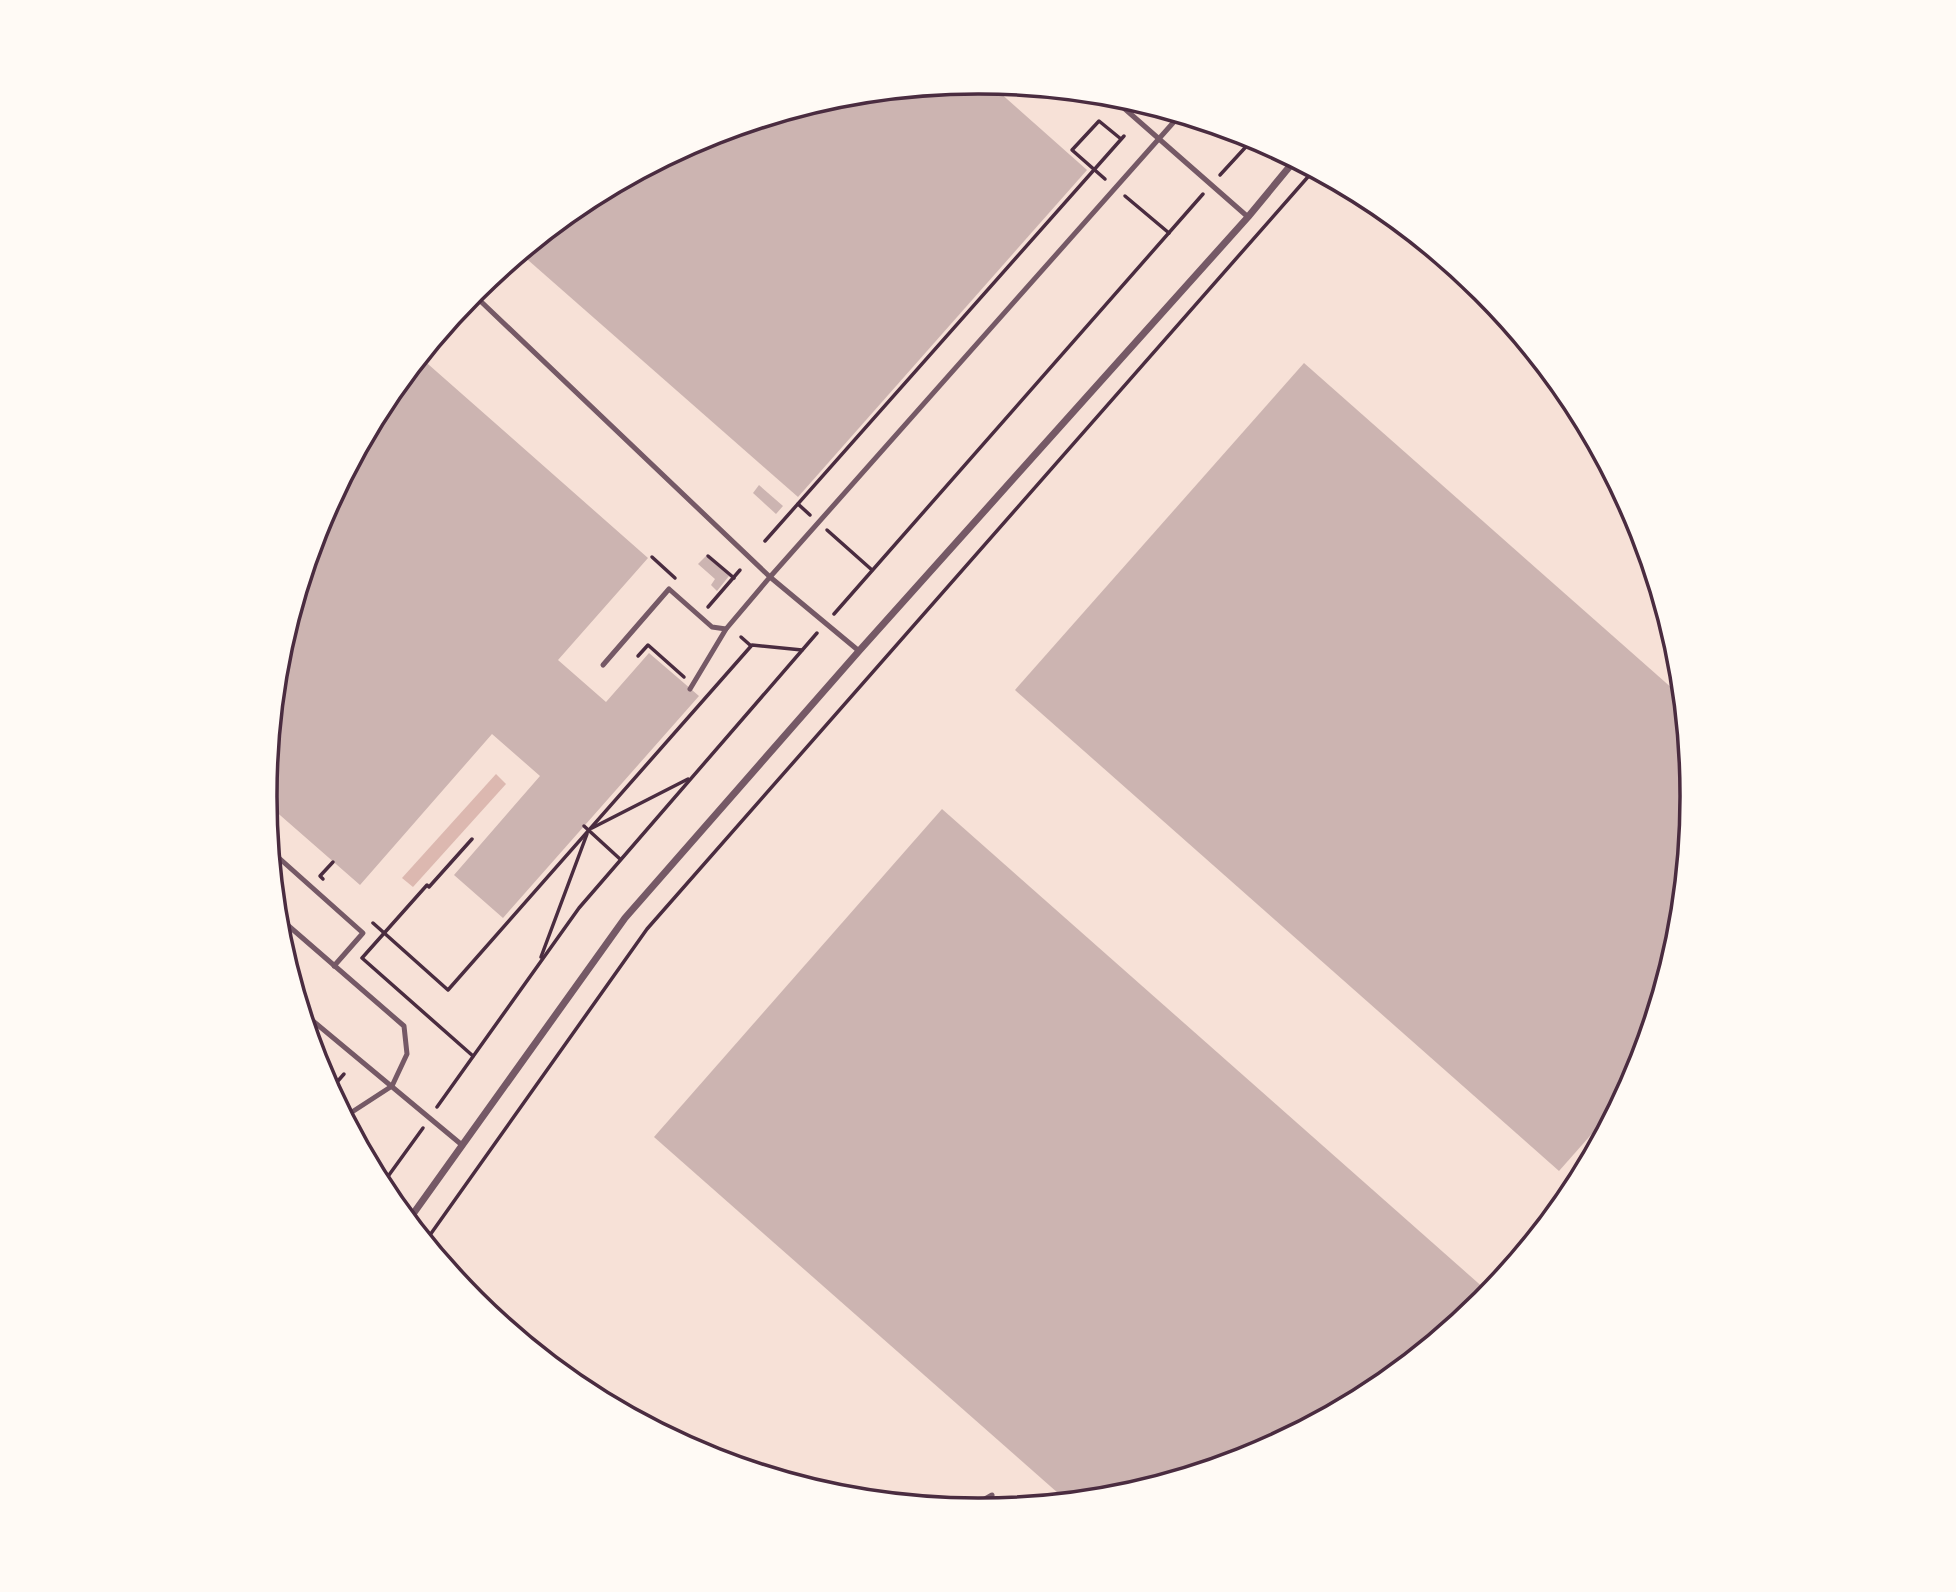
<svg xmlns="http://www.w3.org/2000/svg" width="1956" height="1592" font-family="Karla,sans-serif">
<rect width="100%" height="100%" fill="#f7e1d7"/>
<!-- water -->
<polygon fill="#dcb8b0" points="496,774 506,784 413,887 402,878"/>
<!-- building -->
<g fill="#ccb4b1">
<polygon points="978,82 989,83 1087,170 798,497 520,253 582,202 705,136 839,96"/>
<polygon points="420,357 648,558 558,660 606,702 649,653 699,696 503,918 454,875 540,776 492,734 360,885 265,802 278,656 319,522 385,399"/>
<polygon points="1304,363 1682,697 1692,796 1678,936 1637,1070 1620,1102 1559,1171 1015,690"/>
<polygon points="759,485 783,506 776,514 753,493"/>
<polygon points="706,556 729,576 717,591 711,585 715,579 698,564"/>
<polygon points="942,809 1486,1290 1461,1318 1374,1390 1251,1456 1117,1496 1067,1501 654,1137"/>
</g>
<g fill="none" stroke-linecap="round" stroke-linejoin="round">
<!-- path -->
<g stroke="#4a2c40" stroke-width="3.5">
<polyline points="1220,175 1254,138"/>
<polyline points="1105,179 1072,150 1099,121 1121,139"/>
<polyline points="1125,196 1169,233"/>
<polyline points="798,504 810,515"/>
<polyline points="827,530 872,570"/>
<polyline points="765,541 1124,136"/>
<polyline points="708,556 734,578"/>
<polyline points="652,557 675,578"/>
<polyline points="708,607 740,570"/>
<polyline points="834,614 1203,194"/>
<polyline points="741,637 750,645"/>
<polyline points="638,656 648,645 684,677"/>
<polyline points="584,826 620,859"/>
<polyline points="592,828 688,779"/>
<polyline points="472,839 429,887 427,885 362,958 473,1056"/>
<polyline points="323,879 320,876 333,862"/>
<polyline points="373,923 448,990 752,645 802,650"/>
<polyline points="541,957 587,834"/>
<polyline points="330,1090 344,1074"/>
<polyline points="437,1107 579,908 817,633"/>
<polyline points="381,1186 423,1128"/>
<polyline points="425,1242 647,929 1314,170"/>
</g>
<!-- service -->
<g stroke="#755966" stroke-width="5">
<polyline points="1109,95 1248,217"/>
<polyline points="472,293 770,577 859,651"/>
<polyline points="603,665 669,589 712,627 726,629"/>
<polyline points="690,689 726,629 770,577 1180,115"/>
<polyline points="270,850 363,933 334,966"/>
<polyline points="276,915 404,1026 407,1054 392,1086 352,1112 345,1119"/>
<polyline points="301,1011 462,1145"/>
<polyline points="967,1509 992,1495"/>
</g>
<!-- minor -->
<polyline stroke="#755966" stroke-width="7" points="408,1221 625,918 859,651 1248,217 1295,160"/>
</g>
<!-- crop -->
<path d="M0 0H1956V1592H0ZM978 94H979A701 701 0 0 1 1680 795V797A701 701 0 0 1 979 1498H978A701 701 0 0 1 277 797V795A701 701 0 0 1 978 94Z" fill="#fffaf5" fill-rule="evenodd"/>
<path fill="none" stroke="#4a2c40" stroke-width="3.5" d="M978 94H979A701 701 0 0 1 1680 795V797A701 701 0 0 1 979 1498H978A701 701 0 0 1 277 797V795A701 701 0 0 1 978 94Z"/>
</svg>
